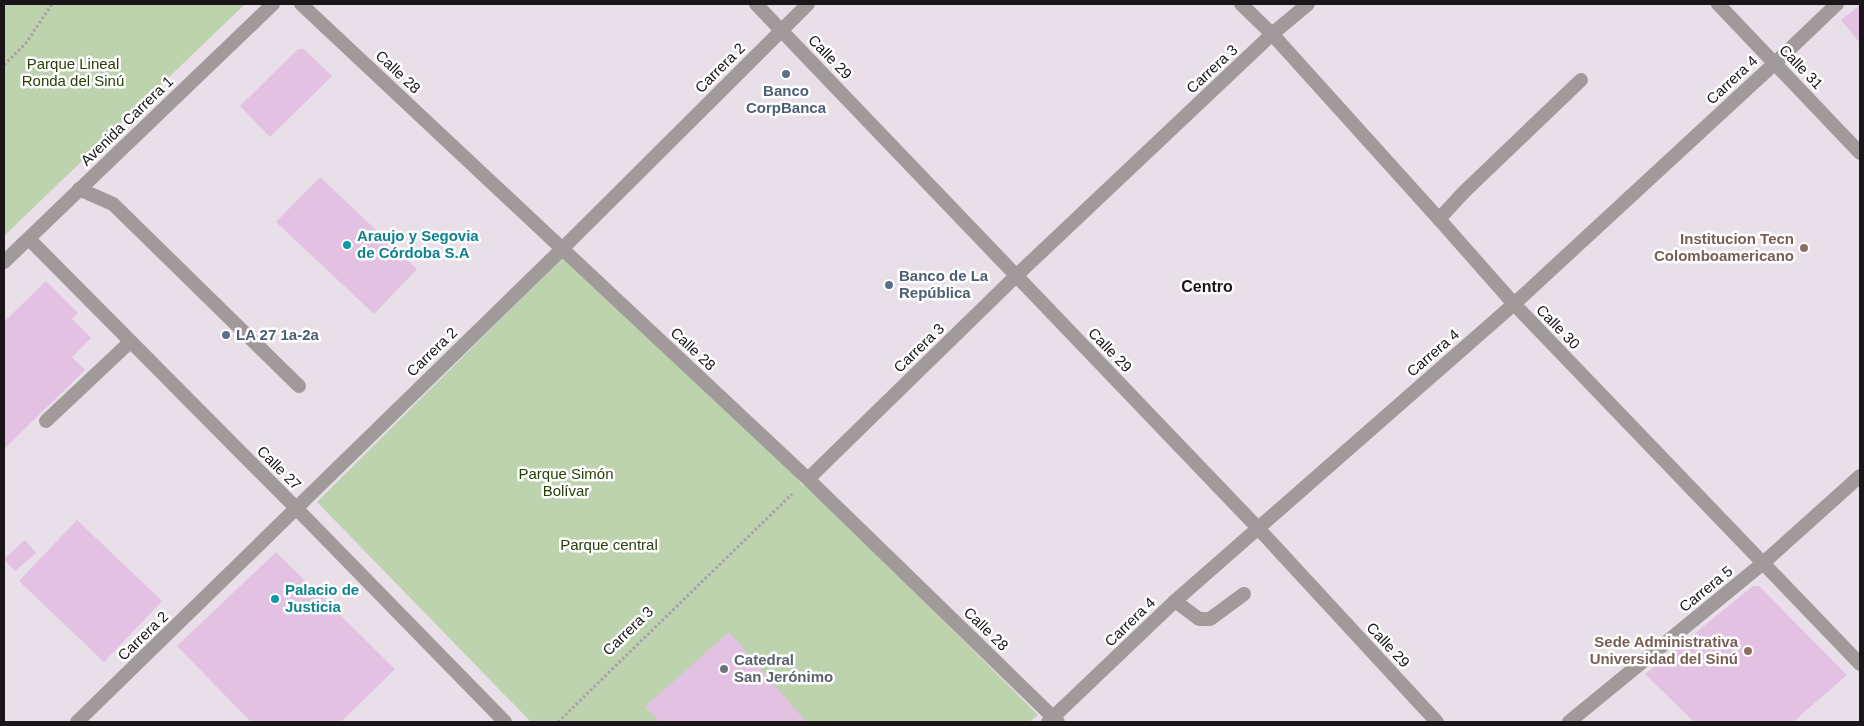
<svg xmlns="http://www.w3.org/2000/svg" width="1864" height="726" font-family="Helvetica,sans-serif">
<rect width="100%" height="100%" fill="#e9dfe9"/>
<!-- green -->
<g fill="#bdd3ad">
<polygon points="4,4 245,4 4,236"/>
<polygon points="564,256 800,479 799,481 803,486 806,484 1038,715 1029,722 531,722 317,502"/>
</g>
<!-- building -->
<g fill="#e2c1e3">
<polygon points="1860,5 1860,43 1841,20"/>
<polygon points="298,49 304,49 332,76 270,137 240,106"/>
<polygon points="320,177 417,269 374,314 276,222"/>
<polygon points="46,281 78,313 72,319 91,338 72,357 85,370 4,449 4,322"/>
<polygon points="77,520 162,601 104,662 19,581"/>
<polygon points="25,540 36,553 15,571 4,559"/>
<polygon points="276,552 395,669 341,722 251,722 177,646"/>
<polygon points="1753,586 1759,586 1847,675 1793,722 1694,722 1645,674"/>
<polygon points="729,632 806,722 660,722 645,707"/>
</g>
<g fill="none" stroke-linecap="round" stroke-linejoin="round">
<!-- path -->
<g stroke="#a9a1a9" stroke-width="3" stroke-dasharray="2.5 2.5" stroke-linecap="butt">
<polyline points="4,65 26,43 52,4"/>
<polyline points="558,722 792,494"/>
</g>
<!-- service -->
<g stroke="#a19a9b" stroke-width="14">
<polyline points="79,189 113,204 299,386"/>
<polyline points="1439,219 1464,192 1581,80"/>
<polyline points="46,421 130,342"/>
<polyline points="1175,601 1199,619 1210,619 1244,594"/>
</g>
<!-- minor -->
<g stroke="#a19a9b" stroke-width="14">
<polyline points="301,4 808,479 1058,722"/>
<polyline points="1718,4 1860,153"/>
<polyline points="29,239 297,509 505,722"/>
<polyline points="808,479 1017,275 1272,34 1308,4"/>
<polyline points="77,722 563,248 808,4"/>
<polyline points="1569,722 1762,564 1860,476"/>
</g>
<!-- tertiary -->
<g stroke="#a19a9b" stroke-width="14">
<polyline points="756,4 1257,527 1437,722"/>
<polyline points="1241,4 1272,34 1439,219 1514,304 1860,664"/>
<polyline points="4,262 273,4"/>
<polyline points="1048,722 1175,601 1514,304 1775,63 1837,4"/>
</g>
</g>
<!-- markers -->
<g fill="#5c6f8a" stroke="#fff" stroke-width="2">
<circle cx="786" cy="74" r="5"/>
<circle cx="889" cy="285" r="5"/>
<circle cx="226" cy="335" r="5"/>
</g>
<g fill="#0f9aa8" stroke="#fff" stroke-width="2">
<circle cx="347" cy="245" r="5"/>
<circle cx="275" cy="599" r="5"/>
</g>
<g fill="#8d6e63" stroke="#fff" stroke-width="2">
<circle cx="1804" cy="248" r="5"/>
<circle cx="1748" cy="651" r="5"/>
</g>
<circle fill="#6b7280" stroke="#fff" stroke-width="2" cx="724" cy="669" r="5"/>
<g text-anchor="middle" stroke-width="5" stroke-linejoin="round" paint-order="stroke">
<!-- street labels -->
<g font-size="15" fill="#191519" stroke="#fff">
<text transform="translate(830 57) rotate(46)" y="5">Calle 29</text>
<text transform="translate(1801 67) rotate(46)" y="5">Calle 31</text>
<text transform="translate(720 68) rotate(-45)" y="5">Carrera 2</text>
<text transform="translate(1212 69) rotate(-43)" y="5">Carrera 3</text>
<text transform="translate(398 72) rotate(43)" y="5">Calle 28</text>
<text transform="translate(1732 80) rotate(-43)" y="5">Carrera 4</text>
<text transform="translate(127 121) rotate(-44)" y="5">Avenida Carrera 1</text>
<text transform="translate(1558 327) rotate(46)" y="5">Calle 30</text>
<text transform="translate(919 348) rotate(-44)" y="5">Carrera 3</text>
<text transform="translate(693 349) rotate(43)" y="5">Calle 28</text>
<text transform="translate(1110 350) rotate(46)" y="5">Calle 29</text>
<text transform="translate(432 352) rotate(-44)" y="5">Carrera 2</text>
<text transform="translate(1433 353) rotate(-41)" y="5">Carrera 4</text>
<text transform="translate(279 468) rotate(45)" y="5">Calle 27</text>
<text transform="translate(1706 589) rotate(-39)" y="5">Carrera 5</text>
<text transform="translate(1130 622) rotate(-44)" y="5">Carrera 4</text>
<text transform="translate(986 629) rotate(44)" y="5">Calle 28</text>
<text transform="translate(628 631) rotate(-44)" y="5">Carrera 3</text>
<text transform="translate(143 636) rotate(-44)" y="5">Carrera 2</text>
<text transform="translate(1388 645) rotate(47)" y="5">Calle 29</text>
</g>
<!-- park labels -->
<g font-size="15" fill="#254108" stroke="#fff">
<text x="73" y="69">Parque Lineal<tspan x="73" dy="17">Ronda del Sinú</tspan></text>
<text x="566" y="479">Parque Simón<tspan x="566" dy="17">Bolívar</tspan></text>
<text x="609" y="550">Parque central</text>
</g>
<!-- service labels -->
<g font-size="15" font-weight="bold" fill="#4e5e75" stroke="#fff" text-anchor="start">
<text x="786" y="96" text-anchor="middle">Banco<tspan x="786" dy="17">CorpBanca</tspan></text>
<text x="899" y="281">Banco de La<tspan x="899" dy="17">República</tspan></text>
<text x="236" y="340">LA 27 1a-2a</text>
</g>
<!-- culture labels -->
<g font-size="15" font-weight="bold" fill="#0d838f" stroke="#fff" text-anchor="start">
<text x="357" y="241">Araujo y Segovia<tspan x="357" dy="17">de Córdoba S.A</tspan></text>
<text x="285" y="595">Palacio de<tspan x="285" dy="17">Justicia</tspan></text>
</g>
<!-- education labels -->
<g font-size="15" font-weight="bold" fill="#785e54" stroke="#fff" text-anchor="end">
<text x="1794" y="244">Institucion Tecn<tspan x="1794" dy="17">Colomboamericano</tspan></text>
<text x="1738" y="647">Sede Administrativa<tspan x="1738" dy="17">Universidad del Sinú</tspan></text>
</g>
<!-- worship labels -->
<g font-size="15" font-weight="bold" fill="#5b616d" stroke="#fff" text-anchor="start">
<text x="734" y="665">Catedral<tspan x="734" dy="17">San Jerónimo</tspan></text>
</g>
<!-- neighbourhood labels -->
<g font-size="16" font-weight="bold" fill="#191519" stroke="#fff">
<text x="1207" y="292">Centro</text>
</g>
</g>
<!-- border -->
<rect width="1864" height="726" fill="none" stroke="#191519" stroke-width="10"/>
</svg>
